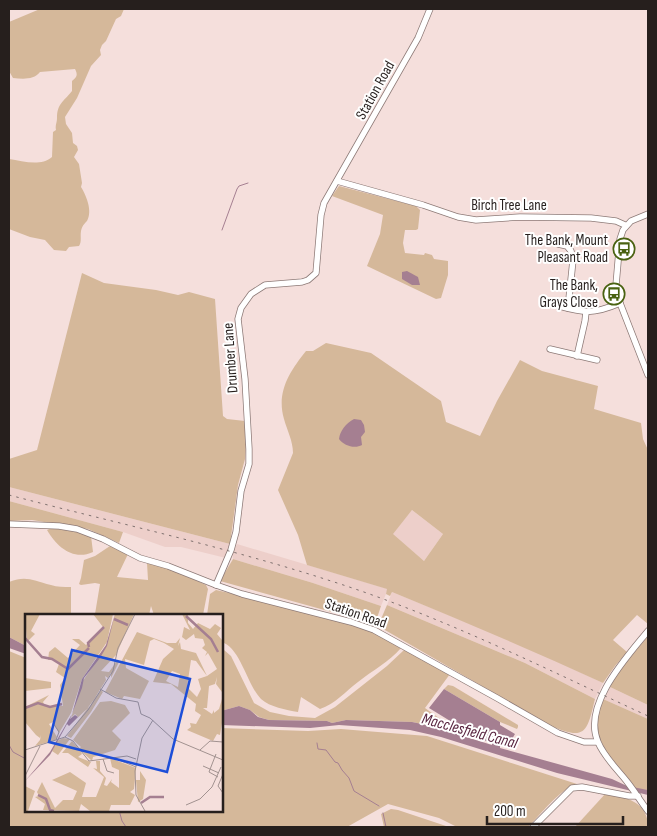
<svg xmlns="http://www.w3.org/2000/svg" width="657" height="836" font-family="'Sofia Sans Condensed',sans-serif">
<rect width="100%" height="100%" fill="#f5dfdc"/>
<!-- built -->
<g fill="#edcfca">
<polygon points="9,487 230,544 230,547 235,548 237,544 388,589 381,606 313,583 233,559 233,555 228,553 226,558 181,547 165,547 123,532 9,501"/>
<polygon points="412,510 443,534 424,561 392,534"/>
<polygon points="392,592 522,645 603,683 595,699 525,663 387,605"/>
<polygon points="610,687 648,705 648,719 603,699"/>
</g>
<!-- green -->
<g fill="#d5b89a" fill-rule="evenodd">
<path d="M40 9H124L121 16 116 19 106 41 102 45 100 50 101 55 91 66 77 98 65 117 66 124 72 133 73 143 77 146 78 150 74 157 79 164 82 183 81 187C86 195 93 211 87 221 84 224 82 226 81 231 80 237 82 241 79 246L69 247 66 251 54 250 45 240 30 237 9 229V159C23 161 40 167 52 157L53 132 56 130C55 125 57 123 57 118 57 104 63 102 72 91V81C77 77 78 75 75 69L40 72C34 80 23 79 13 78L9 71V22Z"/>
<polygon points="339,186 416,206 420,210 418,229 416,230 405,230 403,243 405,253 424,255 425,253 432,255 434,259 448,261 448,275 441,298 436,299 367,266 380,234 383,215 332,196"/>
<polygon points="82,273 104,283 156,290 178,295 189,292 215,299 223,416 227,419 245,421 246,444 245,459 238,485 230,544 9,487 9,459 37,450"/>
<path d="M326 343 371 353 441 401 446 422 480 436 497 401 520 360 542 371 598 386 594 409 641 423 643 439 648 450V624L637 615 613 640 627 652 615 666 603 683C533 651 463 621 392 592L390 596 386 594 387 589 307 565 298 535 278 490 293 453C293 441 287 430 284 419 276 392 290 371 306 351H313ZM412 510 443 534 424 561 393 534Z"/>
<polygon points="9,501 123,532 119,543 88,529 32,520 9,521"/>
<path d="M52 528 85 533 91 536 93 552C73 561 57 547 47 530Z"/>
<path d="M110 546 128 554 117 577 148 580 147 563 172 569 206 585 208 589 203 615H154L151 606 149 615H26V646L9 637V582C27 575 33 581 51 585 57 587 64 587 71 587V613L95 614 100 584 95 583 81 585 79 584 81 578 84 560 95 556Z"/>
<polygon points="233,559 313,583 381,606 375,624 220,581"/>
<path d="M216 590 256 599 346 623 374 633 401 648C389 662 373 670 358 682 346 691 335 704 320 709L301 697 298 712C286 710 270 707 261 699 247 685 240 646 221 642V615H207L210 594Z"/>
<path d="M387 605 525 663 595 699C587 732 586 741 551 726L378 626Z"/>
<polygon points="648,636 648,705 610,687 615,676"/>
<polygon points="224,650 231,656 254,703 270,712 289,716 315,718 335,707 387,666 404,650 450,674 425,708 450,726 456,734 427,725 412,722 346,720 332,723 327,721 269,720 259,717 250,710 239,706 221,711 221,651"/>
<path d="M9 651 26 658V810H221V728L308 731 341 729 427 736 577 784C561 788 540 815 528 827H457L439 818 388 804 347 827H9Z"/>
<polygon points="448,685 453,686 518,725 518,727 517,729 500,722 444,689"/>
<path d="M603 699 648 719V790L636 789C615 762 583 735 603 699Z"/>
<path d="M606 793C626 797 648 802 648 827H575Z"/>
<polygon points="391,809 398,810 449,827 384,827 381,814"/>
</g>
<!-- water -->
<g fill="#a57f91">
<polygon points="407,271 418,277 420,285 412,285 402,279 402,272"/>
<path d="M354 419 361 420 364 425 365 432 361 437 362 445C355 449 344 446 339 439 340 431 346 423 354 419Z"/>
<polygon points="9,637 26,646 26,654 9,648"/>
<polygon points="444,689 500,722 500,725 515,734 509,744 500,745 500,748 612,779 627,786 648,790 648,795 557,773 441,737 410,730 339,725 310,728 221,725 221,711 239,706 250,710 258,717 269,720 327,721 332,723 346,720 412,722 427,725 492,745 492,743 478,738 429,708"/>
</g>
<g fill="none" stroke-linecap="round" stroke-linejoin="round">
<!-- stream -->
<g stroke="#a57f91" stroke-width="1">
<polyline points="222,230 237,189 239,186 248,183"/>
<polyline points="317,743 318,749 326,750 335,762 338,763 342,770 349,778 354,791 379,806"/>
<polyline points="9,745 13,752 26,759"/>
<polyline points="119,810 122,821 126,827"/>
<polyline points="383,813 386,827"/>
</g>
<!-- minor casing -->
<g stroke="#8d7a77" stroke-width="7">
<g id="minor">
<polyline points="337,181 423,205 458,217 476,220 520,217 591,218 616,221 625,225"/>
<polyline points="648,214 631,221 623,230 620,239 616,285 620,303 648,375"/>
<polyline points="558,244 567,246 571,251 573,260 568,308"/>
<path d="M547 303C579 311 588 317 620 303"/>
<polyline points="550,349 597,360"/>
<polyline points="577,356 585,321 586,312"/>
<polyline points="9,524 59,526 77,529 103,539 140,558 168,566 216,585 242,594 351,622 374,630 497,698 558,733 584,742 597,742"/>
<polyline points="216,585 231,550 236,532 241,491 249,464 249,449 245,379 238,319 241,308 251,294 265,285 302,282 308,280 316,273 321,215 324,203 418,38 430,9"/>
<path d="M648 631C626 658 582 705 598 742 604 757 618 770 628 783 635 792 641 802 648 811"/>
<polyline points="533,827 572,788 582,787 629,796 638,796"/>
</g>
</g>
<!-- minor -->
<use href="#minor" stroke="#fff" stroke-width="5.5"/>
<!-- rail -->
<path stroke="#7e706e" stroke-width="1" stroke-dasharray="2.5 5" stroke-linecap="butt" d="M9 495C116 523 226 547 331 581 441 616 544 668 648 716"/>
</g>
<!-- icons -->
<defs>
<g id="bus-ring" transform="scale(1.125)"><circle r="9.5" fill="#fff" stroke="#496211" stroke-width="1.5"/><path d="M-5-6H5V4H4V6H2V4H-2V6H-4V4H-5ZM-3.5-4V0h7V-4ZM-3.5 1.2v1.5H-2V1.2ZM2 1.2v1.5H3.5V1.2Z" fill="#496211"/></g>
</defs>
<g fill-rule="evenodd">
<use href="#bus-ring" x="624" y="249"/>
<use href="#bus-ring" x="614" y="294"/>
</g>
<g text-anchor="middle" stroke-width="4" stroke-linejoin="round" paint-order="stroke">
<!-- street labels -->
<g font-size="15" fill="#261f1d" stroke="#fff">
<text transform="translate(375 90) rotate(-61)" y="5">Station Road</text>
<text x="509" y="210">Birch Tree Lane</text>
<text transform="translate(230 358) rotate(-94)" y="5">Drumber Lane</text>
<text transform="translate(356 613) rotate(19)" y="5">Station Road</text>
</g>
<!-- poi labels -->
<g font-size="15" fill="#261f1d" stroke="#fff" text-anchor="end">
<text x="608" y="245">The Bank, Mount<tspan x="608" dy="17">Pleasant Road</tspan></text>
<text x="598" y="290">The Bank,<tspan x="598" dy="17">Grays Close</tspan></text>
</g>
<!-- water labels -->
<g font-size="16" font-style="italic" fill="#58243f" stroke="#fff">
<text transform="translate(470 730) rotate(15)" y="6">Macclesfield Canal</text>
</g>
</g>
<!-- overview -->
<g transform="translate(25 614)">
<rect width="198" height="198" fill="#f5dfdc"/>
<path d="M0 0H15L6 17 10 20 2 28ZM68 0H88L82 28 57 65 46 99 34 119 28 108 24 110 32 123 30 126 10 132 15 126 16 121 15 124 11 121 0 108V93L24 81 18 88 20 92H38L35 71 40 64 31 58 34 50 27 45 23 46 24 38 30 33 43 44 55 31 47 25H54L61 31 78 13ZM90 0H109L91 41 76 57 84 58 92 47 94 48 86 64V59L83 64 80 62 81 66 65 92 44 112 53 103 50 100 46 104 57 68 81 33ZM157 0H163V9L168 15 173 9 185 15 190 10 196 14 192 20 197 26V78L191 70 192 63 190 70 184 72 182 94H178L187 100 189 96V99L194 95 197 85V109L195 121 192 120 188 127 162 116 166 113 165 109 171 110 176 101 170 97 171 90 146 70 128 68 138 45 149 35 139 29 129 25 125 27 119 51 100 45 101 54 124 67 115 85 99 82 97 85 80 78 112 18 142 29H151L155 24 153 32 155 28 156 35 171 39 182 62 192 55 183 39 180 42 182 38 177 34 180 31 178 25 170 24 169 20 161 26 157 23 159 13 165 16ZM166 46 171 47 182 62 173 65 176 75 172 83 162 73ZM147 57 155 60 153 73 141 67ZM0 64 26 68V74L0 77ZM76 76 78 78 66 98 46 124 42 122ZM86 87 100 91 105 99 87 117 96 126 90 136 68 143 67 147 55 136 57 140 53 143 66 148 63 153 43 139H37L47 127 54 135 56 133 48 126 75 88ZM38 124 45 125 33 141 27 137 32 127ZM85 144 111 154 109 175 105 178 110 181 105 191H86L84 197H65L56 190 54 197 18 196 20 190 10 183 14 182 12 178 17 168 30 194 38 186H48L52 177 27 166 45 158 61 169 57 183H71L79 163 68 154 72 155 71 147H75V157L81 164 79 171 82 172 87 165 86 168 94 174V156L87 153ZM115 157 121 166 118 185 113 188 111 166H115ZM0 172 10 177 3 197H0Z" fill="#d5b89a" fill-rule="evenodd"/>
<path d="M90 0 82 32 75 44 59 64 57 74 45 105 50 101 53 103 44 112 42 110 25 141 0 167 25 138 47 100 57 65 81 31Z" fill="#a57f91"/>
<path fill="none" stroke="#a57f91" stroke-width="2.5" d="M161 2 186 25 193 38M89 5 103 11M0 24 17 43 27 45 43 55 64 34M64 33 63 29 79 13M0 94 13 89 25 93 37 90M13 181 21 185 25 196 29 197M116 189 125 183H139"/>
<path fill="none" stroke="#a29290" stroke-width="1" d="M75 75 91 84 113 88 116 100 125 104 148 125 198 146M28 109 34 118 31 126M40 123 48 127 64 147 102 142 111 145M0 136 40 123 63 96 88 57 93 34 110 0M175 136 185 127 198 128M191 140 184 158 193 163M89 144 111 153M78 145 82 157 89 159M178 152 194 159M198 160 193 172 198 179M0 162 15 132M161 191 175 185 187 173 196 153M120 197 111 181 110 157 117 124 128 106"/>
<path fill="#1d4ed8" fill-opacity="0.15" stroke="#1d4ed8" stroke-width="2.5" d="M47 36 165 65 142 158 24 128Z"/>
<rect width="198" height="198" fill="none" stroke="#261f1d" stroke-width="2.5"/>
</g>
<!-- border -->
<rect width="657" height="836" fill="none" stroke="#261f1d" stroke-width="20"/>
<!-- scale -->
<path d="M487 816v8h136v-8" fill="none" stroke="#261f1d" stroke-width="2.5"/>
<text x="494" y="816" font-size="15" fill="#261f1d" stroke="#ffffff" stroke-width="4" paint-order="stroke">200 m</text>
</svg>
